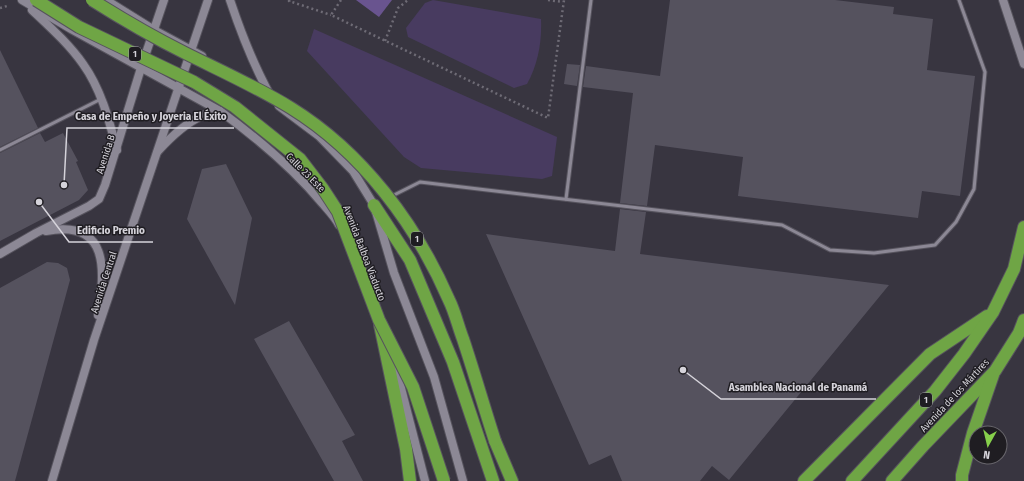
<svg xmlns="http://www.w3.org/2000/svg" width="1024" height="481" font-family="'Fira Sans Condensed',sans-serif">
<rect width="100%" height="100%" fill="#383540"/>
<!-- green -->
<g fill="#483b60">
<path d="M433 0 541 19C542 42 538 64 527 84L514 88 408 37 406 28 425 3Z"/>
<polygon points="314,29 557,137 552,176 542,179 421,168 404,157 307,51"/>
</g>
<!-- water -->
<polygon fill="#69548f" points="356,0 392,0 379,17"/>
<!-- building -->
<g fill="#55525e">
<polygon points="670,0 835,0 894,7 893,14 933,19 927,70 975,76 960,196 922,191 918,218 738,196 743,157 655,145 647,206 620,203 633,93 583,87 586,66 660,76"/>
<polygon points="0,50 38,128 0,147"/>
<polygon points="567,64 580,65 577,86 564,84"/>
<polygon points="40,133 45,142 63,133 78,161 76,162 88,190 79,200 0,241 0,153"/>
<polygon points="226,164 252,218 235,305 187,219 202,169"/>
<polygon points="620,209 646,212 640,254 889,285 729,480 712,466 700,481 622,481 611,455 589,465 486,234 615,251"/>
<polygon points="47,262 58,263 67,268 70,280 15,481 0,481 0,288"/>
<polygon points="289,321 355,435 342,441 363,481 334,481 254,339"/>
</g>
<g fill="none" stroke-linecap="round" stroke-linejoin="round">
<!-- lane casing -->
<g stroke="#56535d" stroke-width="5">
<g id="lane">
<polyline points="0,150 101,99"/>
<polyline points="392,196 420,182 782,225 830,250 874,253 935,245 956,222 974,189 985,72 959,0"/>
<polyline points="566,199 591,0"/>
</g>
</g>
<!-- secondary casing -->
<g stroke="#56535d" stroke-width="10">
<g id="secondary">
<path d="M22 0 71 29 220 111C257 138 293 168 322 203 328 210 335 217 339 225"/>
<polyline points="106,0 154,30 202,56"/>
<path d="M230 0C241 33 253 64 270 95"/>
<polyline points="1003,0 1024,64"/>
<path d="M32 10C50 27 69 44 83 64 101 89 109 120 117 150"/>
<polyline points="279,106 319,136 353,171 374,205 394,273 434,377 463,481"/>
<path d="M158 151C170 138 185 123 202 116 207 113 214 113 220 111"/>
<path d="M46 231C110 219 105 271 98 315"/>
<polyline points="0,254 36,233 89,206 99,199 105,185 141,68 164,0"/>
<polyline points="393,357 425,481"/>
<polyline points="52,481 94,340 208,0"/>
</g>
</g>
<!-- highway casing -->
<g stroke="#56535d" stroke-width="14">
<g id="highway">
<polyline points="374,205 410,260 453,362 493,481"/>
<polyline points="380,325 406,449 410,481"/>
<polyline points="495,441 512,481"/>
<polyline points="804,481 930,354 987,316"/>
<polyline points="852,481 935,391 964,354 993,312 1014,269 1024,227"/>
<polyline points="892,481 923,446 995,371 1019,333 1024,320"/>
<polyline points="962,481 962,475 973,433 993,375"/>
</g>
</g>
<!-- path -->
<g stroke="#6e6b75" stroke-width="2.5" stroke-dasharray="2 3" stroke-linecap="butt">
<polyline points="290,0 289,1 331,15"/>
<polyline points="341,0 331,15 548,118 564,0"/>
<polyline points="548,0 563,2"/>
<polyline points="0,8 7,6"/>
<polyline points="385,41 398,8 408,0"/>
</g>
<!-- lane -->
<use href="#lane" stroke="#8c8895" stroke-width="3"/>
<!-- secondary -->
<use href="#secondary" stroke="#8c8895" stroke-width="8"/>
<!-- highway -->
<use href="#highway" stroke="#6fa545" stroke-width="12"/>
<!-- highway-bridge casing -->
<g stroke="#56535d" stroke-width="14" stroke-linecap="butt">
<g id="highway-bridge">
<polyline points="36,0 79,27 194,82 235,107 300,159 323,189 338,212 379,320 413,387 444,481"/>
<path d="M92 0C122 19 153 37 185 53 221 71 257 87 291 108 362 152 416 224 449 300 455 312 458 326 463 339 474 372 484 407 495 441"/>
</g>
</g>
<!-- highway-bridge -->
<use href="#highway-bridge" stroke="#6fa545" stroke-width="12"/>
</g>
<g text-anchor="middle" stroke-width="3" stroke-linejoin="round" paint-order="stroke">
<!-- shield labels -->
<g fill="#1f1d22" stroke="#9e9ca3" stroke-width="1">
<rect x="129" y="47" width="12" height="14" rx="3"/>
<rect x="411" y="232" width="12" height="14" rx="3"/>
<rect x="920" y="393" width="12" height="14" rx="3"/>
</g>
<g font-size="9" font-weight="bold" fill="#d5d3da">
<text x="135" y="57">1</text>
<text x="417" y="242">1</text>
<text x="926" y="403">1</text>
</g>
<!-- street labels -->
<g font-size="10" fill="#d5d3da" stroke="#1f1d22">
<text transform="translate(105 154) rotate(-72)" y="4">Avenida B</text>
<text transform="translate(306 172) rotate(45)" y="4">Calle 23 Este</text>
<text transform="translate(365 253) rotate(69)" y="4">Avenida Balboa Viaducto</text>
<text transform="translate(103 282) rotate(-72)" y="4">Avenida Central</text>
<text transform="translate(954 395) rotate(-47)" y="4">Avenida de los Mártires</text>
</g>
</g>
<!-- callouts -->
<path fill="none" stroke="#d5d3da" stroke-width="1.5" d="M64 185L67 128H234M39 202L69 242H153M683 370L721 399H876"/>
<g fill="#d5d3da" stroke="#1f1d22" stroke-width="1.5">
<circle cx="64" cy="185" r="4"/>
<circle cx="39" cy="202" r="4"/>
<circle cx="683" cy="370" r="4"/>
</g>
<g font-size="11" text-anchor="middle" font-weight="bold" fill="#d5d3da" stroke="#1f1d22" stroke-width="3" stroke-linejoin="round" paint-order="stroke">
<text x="151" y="120">Casa de Empeño y Joyeria El Éxito</text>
<text x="111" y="234">Edificio Premio</text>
<text x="798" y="391">Asamblea Nacional de Panamá</text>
</g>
<!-- north arrow -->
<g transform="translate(988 445) rotate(188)"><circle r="19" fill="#1f1d22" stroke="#68666c"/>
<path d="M0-3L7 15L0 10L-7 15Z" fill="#86cf4b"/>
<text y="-6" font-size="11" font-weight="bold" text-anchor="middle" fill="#d5d3da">N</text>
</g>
</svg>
